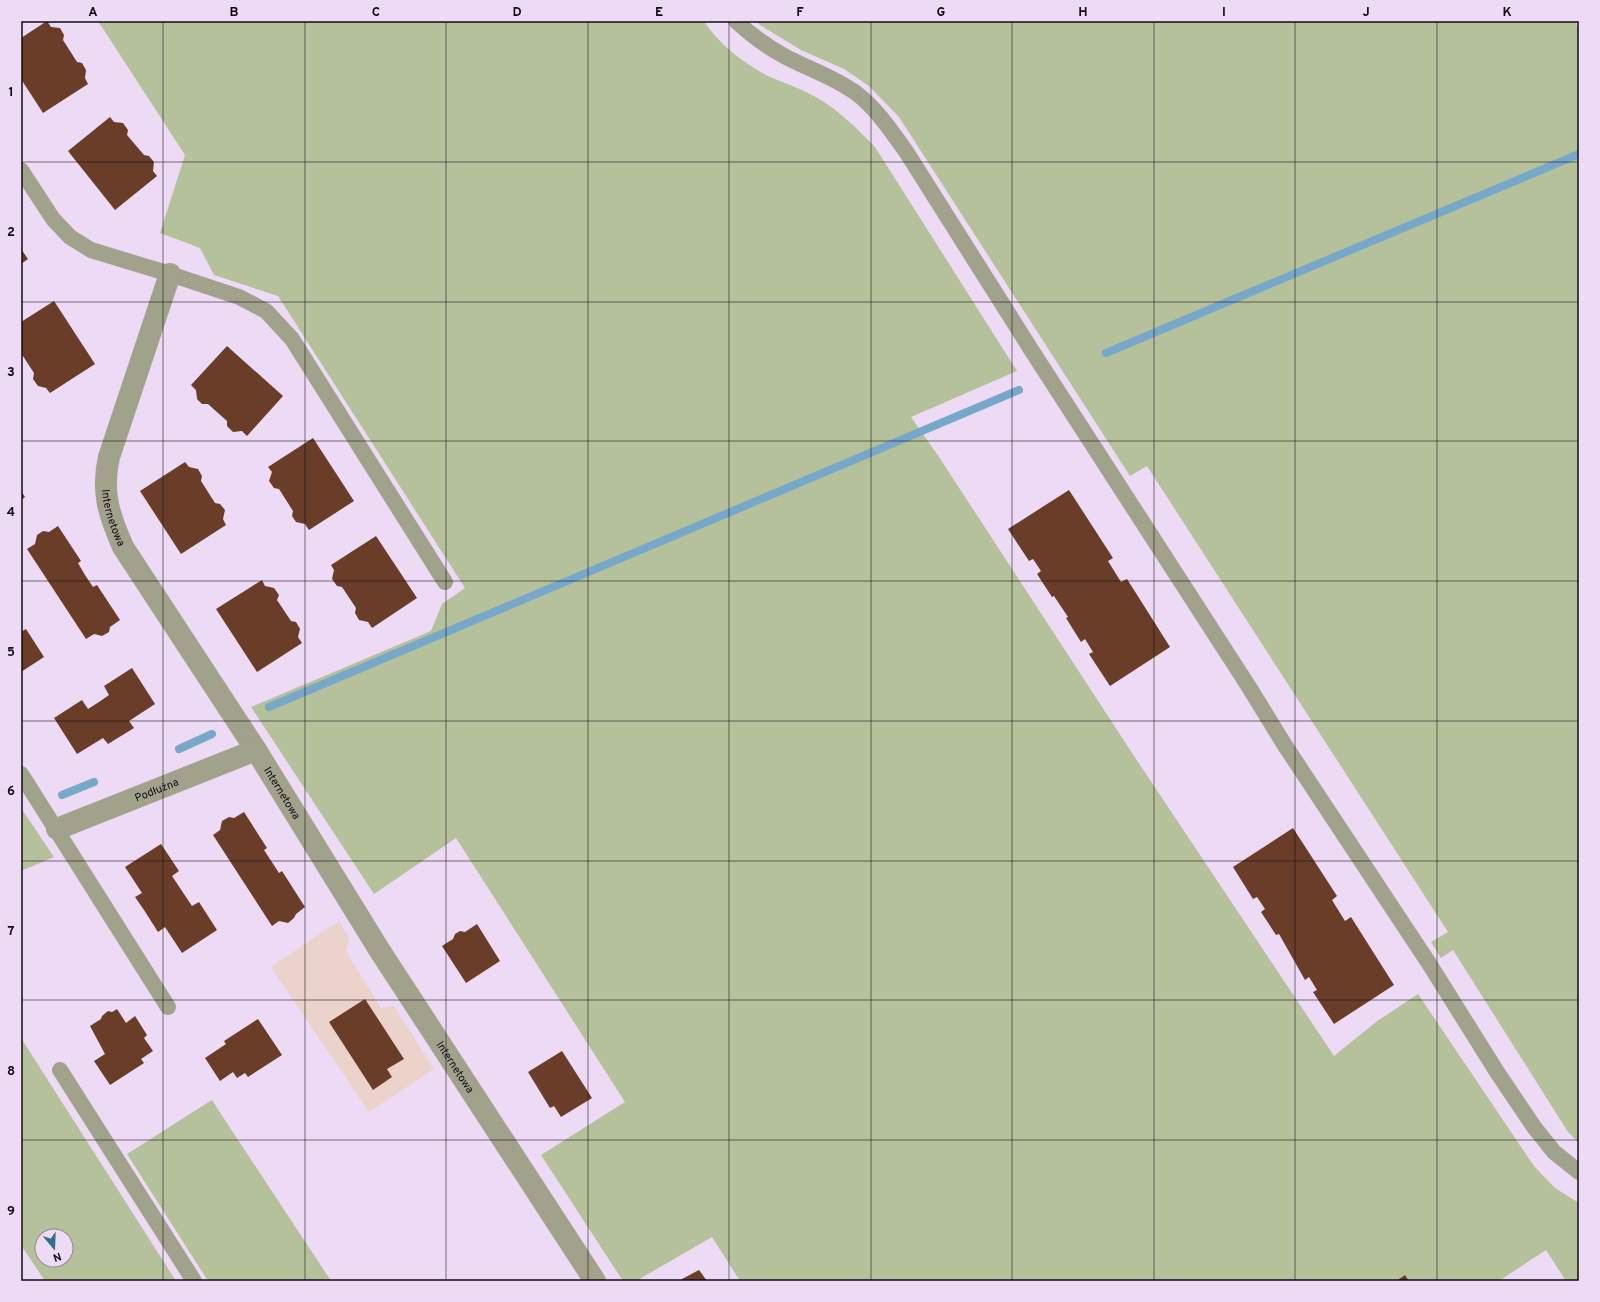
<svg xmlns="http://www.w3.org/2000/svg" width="1600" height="1302" font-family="Overpass,sans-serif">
<rect width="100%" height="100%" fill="#eddaf4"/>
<!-- education -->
<polygon fill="#ebd2cb" points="339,921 349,938 346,952 381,1008 394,1006 434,1069 369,1112 271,967"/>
<!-- green -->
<g fill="#b4c19a" fill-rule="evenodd">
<path d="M98 21H704C719 44 742 62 766 75 783 83 803 89 819 99 841 112 857 129 875 147L1017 371 911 417 939 457 1134 756 1334 1056 1376 1022 1418 994 1534 1166 1555 1188 1579 1203V1281H1566L1546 1250 1499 1281H1409L1405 1275 1396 1281H740L712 1237 636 1281H623L541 1155 625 1102 456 838 374 894 251 707 431 631 442 604 465 588 278 296 214 275 200 248 160 233 185 155Z"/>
<polygon points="756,21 1574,21 1579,28 1579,1143 1568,1132 1453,950 1441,958 1431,942 1448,932 1147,466 1130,476 899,117 869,86 844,69 801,50 760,25"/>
<polygon points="21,808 54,857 21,871"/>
<path d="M21 1038 176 1281H45L21 1245ZM42 1236H66V1260H42Z"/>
<polygon points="212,1100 221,1114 331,1281 208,1281 127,1154"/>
</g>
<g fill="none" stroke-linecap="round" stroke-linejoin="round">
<!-- stream -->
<g stroke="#77a7c9" stroke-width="8">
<polyline points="1106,353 1579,154"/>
<polyline points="269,707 1019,390"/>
<polyline points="179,749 212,734"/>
<polyline points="62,795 94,782"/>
</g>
</g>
<!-- building -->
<g fill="#6a3d28">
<polygon points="47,21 51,27 60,28 64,35 63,40 77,62 82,63 86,70 85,78 88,84 43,113 21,79 21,38"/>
<polygon points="110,117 114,122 123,123 128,130 127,135 144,155 149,156 154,162 153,171 157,176 115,210 68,151"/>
<polygon points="21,249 28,259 21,264"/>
<polygon points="54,301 95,364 50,393 46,388 38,386 33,379 34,373 21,353 21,322"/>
<polygon points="227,346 283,396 247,436 242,431 233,432 227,426 227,421 208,404 202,404 197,399 196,390 191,385"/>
<polygon points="313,438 354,501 309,530 305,524 296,522 292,516 293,511 279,489 274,488 269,481 272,472 268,467"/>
<polygon points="185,462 189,467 198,469 202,476 201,481 215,503 220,504 225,510 223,519 226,525 181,554 140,491"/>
<polygon points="1069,490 1113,558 1108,561 1121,582 1127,579 1170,647 1110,686 1089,654 1093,652 1085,639 1081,642 1066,618 1068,617 1054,596 1052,597 1037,574 1041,571 1033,559 1029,561 1008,529"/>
<polygon points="21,491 25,497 21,500"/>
<polygon points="58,526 81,561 78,563 85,575 93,587 97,585 120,620 110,627 109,632 102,636 94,634 86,639 27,549 35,544 37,535 43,531 49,532"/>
<polygon points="376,536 417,598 372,628 368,622 359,620 355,613 356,608 342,587 337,586 332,579 334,570 331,565"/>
<polygon points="262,580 265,586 274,588 279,595 277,600 291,621 296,622 300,629 298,637 302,643 257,672 216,609"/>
<polygon points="26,629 44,657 21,672 21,632"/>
<polygon points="132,668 155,704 129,721 134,728 108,744 103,738 77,754 54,718 82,700 88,709 99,702 109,695 104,686"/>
<polygon points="244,812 267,848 264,850 279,873 282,871 305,907 296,914 294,918 288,923 279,921 272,926 213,835 220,830 222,821 229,817 234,818"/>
<polygon points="1293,828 1337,896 1332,900 1345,921 1351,917 1394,985 1334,1024 1313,992 1317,990 1309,977 1305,980 1279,934 1276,935 1261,912 1265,909 1257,897 1253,899 1233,867"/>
<polygon points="161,844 179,871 172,876 192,906 199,902 217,930 182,953 165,927 158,932 144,910 135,897 142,893 125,867"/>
<polygon points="477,924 500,961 466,983 442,946 453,939 455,934 460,931 465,932"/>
<polygon points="365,999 404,1059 387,1069 392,1077 373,1090 329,1022"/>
<polygon points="117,1009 126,1023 135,1016 147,1035 144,1038 153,1051 141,1059 144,1063 110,1085 94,1061 105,1054 90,1026 101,1019 102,1016 108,1011 112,1012"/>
<polygon points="258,1019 282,1055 248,1077 245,1073 237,1078 233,1072 220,1081 205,1058 226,1044 224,1041"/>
<polygon points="562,1051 592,1098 561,1117 554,1106 550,1108 528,1072"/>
<polygon points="699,1270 707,1281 681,1281 682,1279"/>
<polygon points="1405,1275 1409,1281 1396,1281"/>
</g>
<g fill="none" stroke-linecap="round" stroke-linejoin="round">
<!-- service -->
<g stroke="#a1a28b" stroke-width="16">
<path d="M736 21C751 35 767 47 786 57 809 69 834 77 856 93 877 109 892 132 907 153L1032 351 1249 687 1284 744 1430 965 1497 1072 1534 1127 1554 1152 1579 1172"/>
<polyline points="21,170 53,219 70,237 91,250 170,274 239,297 266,311 292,339 445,582"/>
<polyline points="21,774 168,1007"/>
<polyline points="60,1070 194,1281"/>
</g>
<!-- minor -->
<g stroke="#a1a28b" stroke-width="22">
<path id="s1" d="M170 274 109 457C101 492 109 515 123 547L256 750 380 951 595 1281"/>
<path id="s2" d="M57 829 256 750"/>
</g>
</g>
<!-- grid -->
<path fill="none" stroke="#110b14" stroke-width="1" stroke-opacity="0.55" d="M163 21V1281M305 21V1281M446 21V1281M588 21V1281M729 21V1281M871 21V1281M1012 21V1281M1154 21V1281M1295 21V1281M1437 21V1281M21 162H1579M21 302H1579M21 441H1579M21 581H1579M21 721H1579M21 861H1579M21 1000H1579M21 1140H1579"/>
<g text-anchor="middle" stroke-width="4" stroke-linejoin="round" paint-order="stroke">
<!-- street labels -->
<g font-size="11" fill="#110b14" stroke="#eddaf4">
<text dy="4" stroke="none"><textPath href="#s1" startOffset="255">Internetowa</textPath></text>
<text dy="4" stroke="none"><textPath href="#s2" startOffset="107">Podłużna</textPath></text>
<text dy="4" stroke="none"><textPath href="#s1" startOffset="579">Internetowa</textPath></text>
<text dy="4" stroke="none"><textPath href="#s1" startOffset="903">Internetowa</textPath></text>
</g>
</g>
<!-- border -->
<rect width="1600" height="1302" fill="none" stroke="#eddaf4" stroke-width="44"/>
<!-- north arrow -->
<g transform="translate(54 1248) rotate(161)"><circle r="19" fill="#eddaf4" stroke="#95879a"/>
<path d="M0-3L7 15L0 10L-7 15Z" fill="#357088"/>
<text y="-6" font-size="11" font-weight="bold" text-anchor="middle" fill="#110b14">N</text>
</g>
<rect x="22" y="22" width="1556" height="1258" fill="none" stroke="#110b14" stroke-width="1.5"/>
<g font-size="13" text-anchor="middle" font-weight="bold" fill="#110b14">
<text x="93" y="16">A</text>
<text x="234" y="16">B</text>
<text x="376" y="16">C</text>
<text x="517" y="16">D</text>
<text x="659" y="16">E</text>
<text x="800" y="16">F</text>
<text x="941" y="16">G</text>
<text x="1083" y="16">H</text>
<text x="1224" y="16">I</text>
<text x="1366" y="16">J</text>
<text x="1507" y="16">K</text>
<text x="11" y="96">1</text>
<text x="11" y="236">2</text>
<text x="11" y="376">3</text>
<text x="11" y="516">4</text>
<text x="11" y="656">5</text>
<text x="11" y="795">6</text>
<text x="11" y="935">7</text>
<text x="11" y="1075">8</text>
<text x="11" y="1215">9</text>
</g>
</svg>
